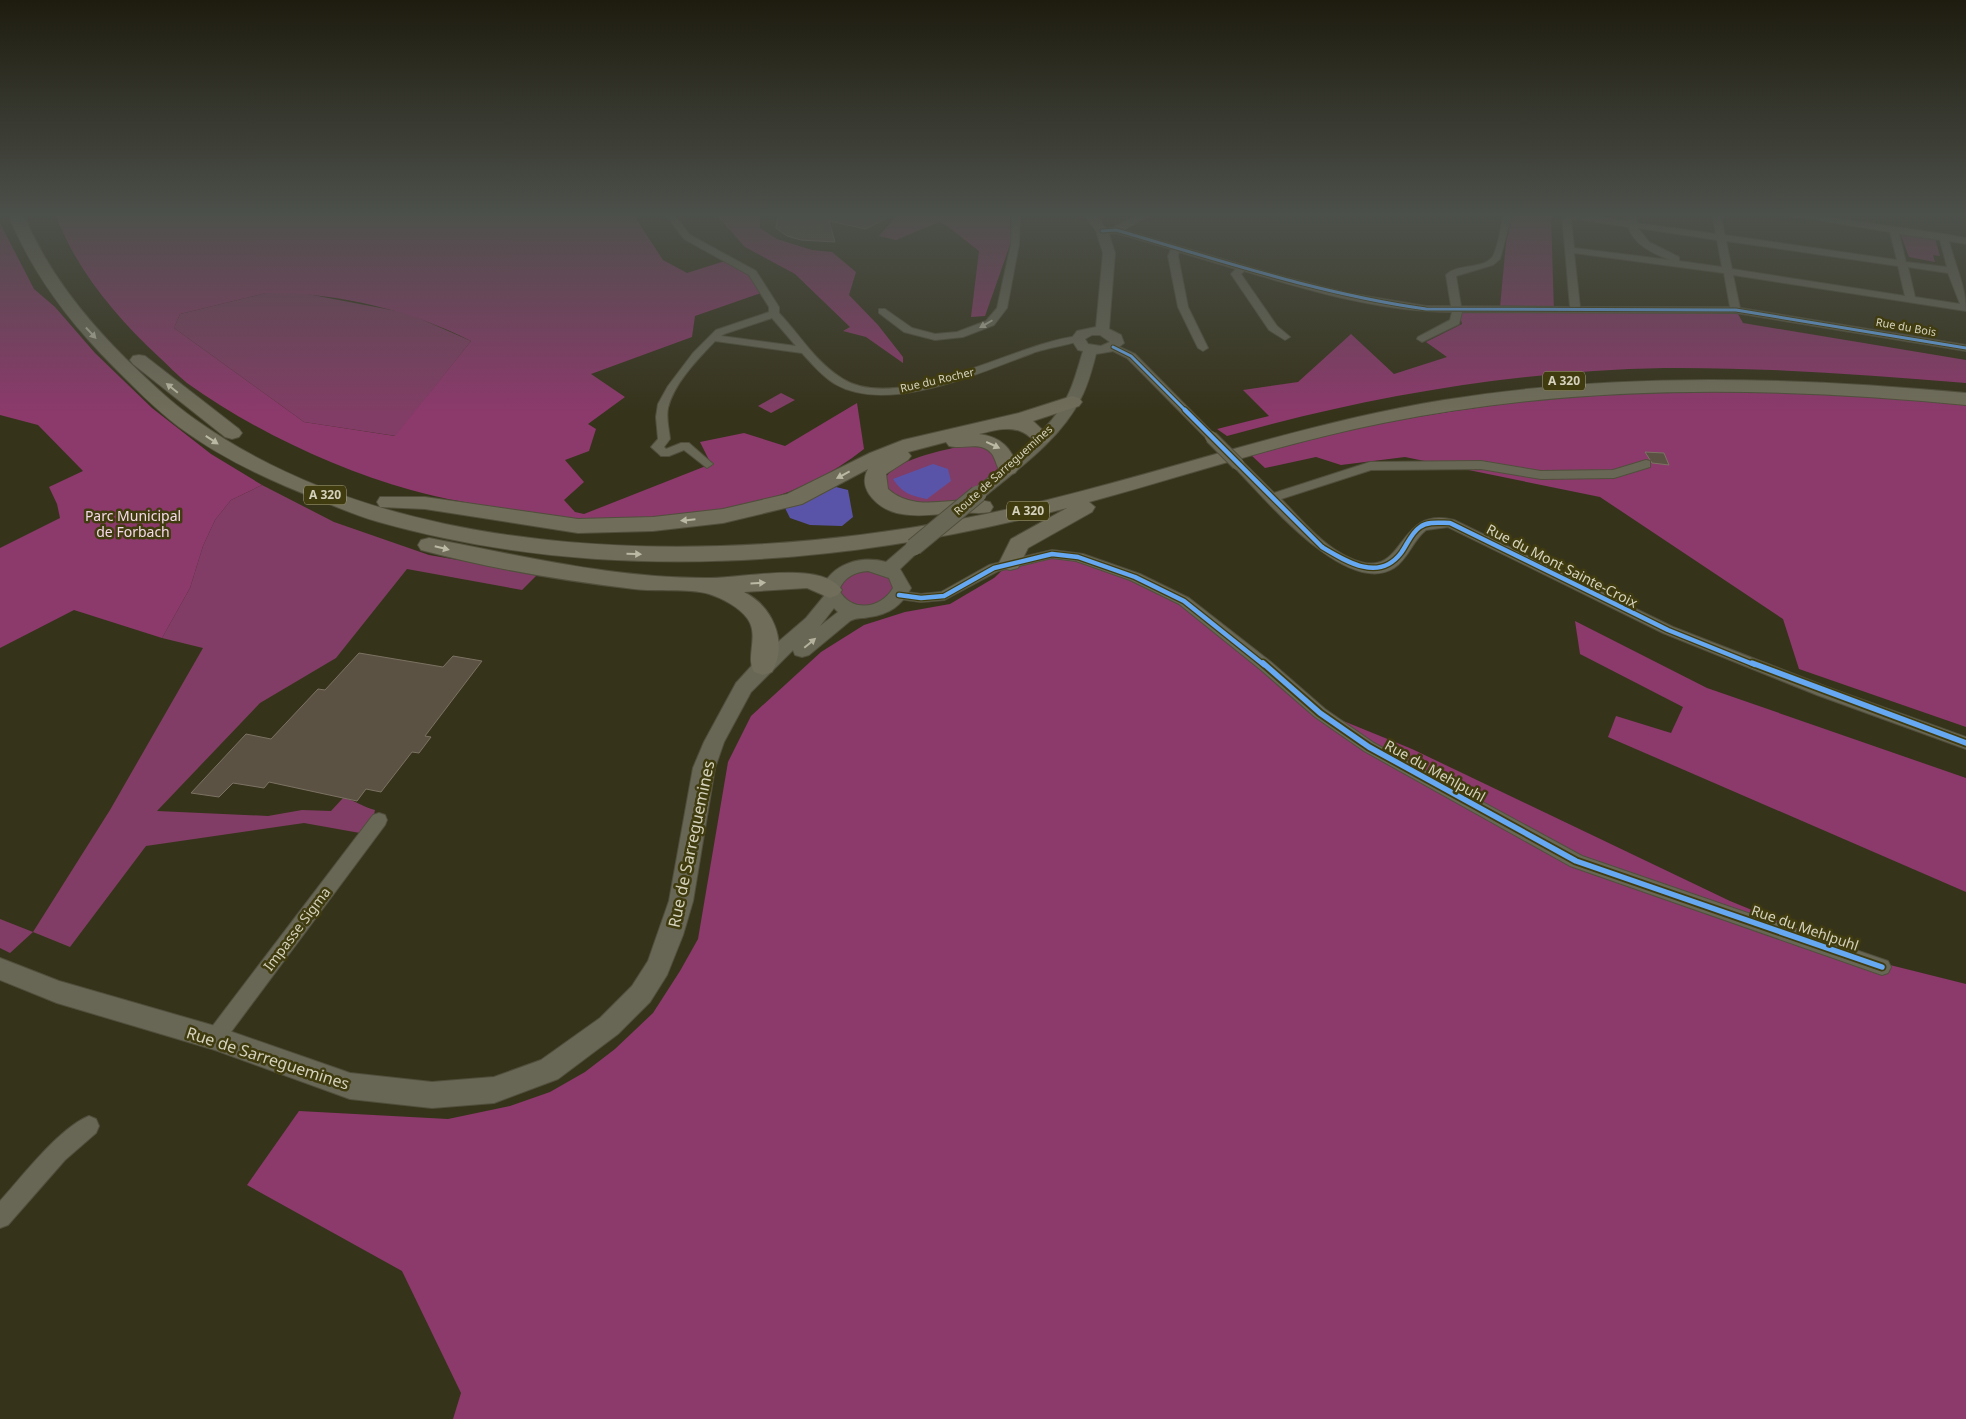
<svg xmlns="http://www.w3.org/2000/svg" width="1966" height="1419" font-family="'Noto Sans',sans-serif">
<rect width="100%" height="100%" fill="#36331b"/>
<!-- green -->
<g fill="#813d65">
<polygon points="1900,233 1935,238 1940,256 1933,255 1935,262 1909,257"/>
<polygon points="266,293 302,293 407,313 471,341 396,436 304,422 174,328 180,314"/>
<polygon points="781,393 795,400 771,413 758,406"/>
<path d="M965 445C987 445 990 447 1001 465 992 474 975 495 964 500 939 510 895 508 884 481 892 459 943 451 965 445Z"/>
<path d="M262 485 334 522 429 555 538 574 522 590 407 569 336 658 260 703 157 811 268 816 302 810 331 811 343 798C355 800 363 807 375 810L373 819 360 833 304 823 146 846 70 947 33 932 10 953 0 948V919L33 932 110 810 203 648 162 638 190 588 203 546 215 520 231 500Z"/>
<path d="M859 570C864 571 873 569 878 571 909 582 886 609 864 607 857 607 848 602 841 600L839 583Z"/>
</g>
<!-- forest -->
<g fill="#8c396c" fill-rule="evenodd">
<path d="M55 214H633L663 260 687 273 725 261 749 274 761 293 695 316 692 337 591 374 625 397 588 424 596 429 589 451 565 460 584 482 564 500 575 512 584 514 711 464 700 442 744 433 785 446 857 403 864 449C800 499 733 512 653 518 635 519 615 522 597 522 575 521 553 516 532 513 491 507 451 501 411 490 335 469 251 429 187 383 177 375 169 366 159 357 116 317 77 271 55 214ZM266 293C335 292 411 310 471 341L395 436 304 422 174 328 180 314Z"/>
<polygon points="715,214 760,214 760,228 777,239 812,250 832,252 856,272 849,295 878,325 903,357 903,363 866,337 843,331 850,327 795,274 745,247"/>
<polygon points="898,214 1010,214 1011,242 985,316 971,317 979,251 947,226 939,222 896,240 879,236"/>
<path d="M1513 214H1551L1554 313 1737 312 1743 323 1966 360V383C1865 375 1765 367 1664 368 1516 371 1369 396 1227 436L1217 429 1269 416 1243 390 1298 382 1351 334 1394 374 1447 357 1426 342 1462 324 1459 313 1500 307 1506 243Z"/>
<polygon points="0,223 34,289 55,307 95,353 152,408 211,454 262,485 231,500 215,520 203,546 190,588 162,638 74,610 0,648 0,548 60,518 57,504 49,487 83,471 38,425 0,415"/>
<path d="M1705 390 1857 395 1966 404V727L1799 669 1783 619 1600 497 1405 457 1341 465 1316 457 1265 468 1251 455C1294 445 1337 432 1380 424 1487 403 1596 392 1705 390Z"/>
<polygon points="1052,554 1078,557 1171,596 1336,718 1412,749 1730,901 1882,963 1966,984 1966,1419 453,1419 461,1393 402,1271 247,1185 299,1111 448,1119 510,1106 550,1092 585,1072 615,1049 653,1013 680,971 698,939 728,762 751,716 821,652 864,625 905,612 950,604 994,578 1010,563"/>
<polygon points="1575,621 1707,688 1966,778 1966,892 1608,737 1616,716 1671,733 1683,707 1580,654"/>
</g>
<!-- water -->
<g fill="#5a54a9">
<path d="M933 464 948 469 951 481 927 499C911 496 902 493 893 479Z"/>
<polygon points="836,487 848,490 853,517 842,526 810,525 790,518 785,508"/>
</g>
<!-- building -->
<g fill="#5b5244" stroke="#7c7263">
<polygon points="801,214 863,214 885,219 866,229 829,221 835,242 801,240 787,236 776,228 778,216"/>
<polygon points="1645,452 1664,453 1669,465 1652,463"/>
<polygon points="359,653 443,667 453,656 482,661 425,736 431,737 419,753 412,752 381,792 366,789 357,801 269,782 264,788 233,783 219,797 191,793 246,734 271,739 318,689 325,690"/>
</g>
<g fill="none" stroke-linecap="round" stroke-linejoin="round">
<!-- minor casing -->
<g stroke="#514f3c" stroke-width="2">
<g id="minor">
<path d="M665 214H674L690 235 756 271 779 307V313C800 335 816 363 843 379 900 414 1015 343 1078 336L1083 339C1079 343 1042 349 1033 353 981 372 888 415 835 384 822 376 812 364 802 353L715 341C698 359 674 383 668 408 666 418 669 429 670 439L664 447 666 449 681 443H689L713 464 707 468 684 450 669 456H661L651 447 658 439 656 417 658 404 668 386 693 353 716 330 769 312V307L749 275 684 239ZM772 318 796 346 721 336 724 334Z"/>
<polygon points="1012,214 1020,214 1019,244 1007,308 994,325 963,337 935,340 904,332 879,313 879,309 885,309 912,328 935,334 957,332 986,321 997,308 1011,244"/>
<path d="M1141 214H1152L1124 230 1273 274 1347 293 1426 306H1451L1446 275C1457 263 1484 270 1493 256 1498 248 1501 225 1504 214H1512L1500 259 1493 265 1456 276 1461 306 1570 307 1562 214H1579L1628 221 1630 215 1633 214 1637 217V223L1716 234 1712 214H1720L1725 235 1897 260 1890 232 1781 214H1804L1944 234 1966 238V244L1949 241C1955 265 1966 287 1966 311L1733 275 1740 308 1966 345V351L1736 313 1462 312 1459 324 1422 342 1417 339 1418 337 1450 320 1452 312C1381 312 1311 291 1244 271L1241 274 1277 326 1290 337 1285 340 1269 330 1231 274 1236 269 1179 252 1178 256 1188 307 1208 348 1203 351 1198 348 1178 307 1168 256 1171 249 1116 233 1102 234 1098 231 1114 227ZM1571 218 1628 227C1634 245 1654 254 1670 260L1574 248ZM1638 228 1717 240 1722 267 1679 261V257L1649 242ZM1899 234 1940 240 1947 267 1906 262ZM1726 241 1898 266 1905 296 1732 269ZM1574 253 1724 273 1730 307H1580ZM1908 267 1948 273 1960 304 1915 297Z"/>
<polygon points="1113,344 1135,354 1215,435 1215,439 1207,439 1127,358 1109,349 1109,345"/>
<path d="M1238 460 1242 461 1274 493 1370 462 1481 461 1541 471 1613 470 1646 460 1650 461V467L1614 478 1541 479 1481 469 1371 470 1281 499C1298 516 1314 536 1334 549 1411 599 1388 503 1454 520L1673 627 1827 687 1966 737V749L1817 695 1663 633 1448 527 1426 530C1413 540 1408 559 1394 568 1346 598 1264 497 1234 467V461Z"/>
<polygon points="1052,550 1083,554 1140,574 1189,598 1271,662 1325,709 1374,743 1582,856 1888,961 1891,967 1888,973 1882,975 1570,866 1364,751 1315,717 1261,670 1179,604 1130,580 1076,561 1052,558 998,571 944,600 921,602 899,599 892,595 899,591 921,594 941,592 989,565"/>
<polygon points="379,813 385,815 387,820 385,825 222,1044 215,1047 208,1044 205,1038 208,1032 373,815"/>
<path d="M89 1116 96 1119 99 1126 96 1133 65 1160 8 1225 0 1228V1201C22 1177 59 1128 89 1116Z"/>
</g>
</g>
<!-- secondary casing -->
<g stroke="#514f3c" stroke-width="2">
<g id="secondary">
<path d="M1083 214H1095L1108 231 1115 253 1109 329 1121 335 1124 343 1114 351 1096 354C1092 369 1088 385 1081 398 1061 439 1018 469 984 497H972L970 494 972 491C1004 464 1046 436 1066 399 1074 384 1078 367 1083 351L1078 350 1071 339 1077 331 1096 327 1103 253 1096 231ZM1092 335H1100L1110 342 1101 346 1088 344 1085 339Z"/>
<path d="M914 542 920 543 923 547 900 569 911 588C901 606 890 614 869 617 861 619 857 617 850 621L809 655 802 657 795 655 793 650 751 692 724 742 715 768 693 901 683 935 667 975 650 1002 618 1034 558 1079 494 1103 432 1108 350 1099 215 1050 57 1003 0 980V958L59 981 215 1026 350 1073 432 1082 494 1077 541 1060 600 1018 632 986 648 961 669 901 693 768 704 742 736 683 756 661 806 618 824 596 821 590C831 564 860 555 886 562L908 543ZM868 571 889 578 893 588C881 609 851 613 839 590 844 577 855 572 868 571ZM834 608 838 612 820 626Z"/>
</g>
</g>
<!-- motorway casing -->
<g stroke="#514f3c" stroke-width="2">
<g id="motorway">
<path d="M8 214H23C47 270 82 315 125 358 148 380 170 402 196 420 401 566 718 565 956 520 1121 489 1278 427 1444 400 1617 372 1792 377 1966 393V405C1771 386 1576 384 1383 423 1283 443 1187 475 1089 502L1095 507 1092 512 1028 548 1018 568 1010 570 1002 568 999 563 1011 539 1067 508C844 567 602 585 379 522 357 516 337 507 317 499 268 480 221 458 179 427 155 409 134 387 113 366 68 321 32 273 8 214Z"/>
<polygon points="139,355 145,356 239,429 242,433 239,437 232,439 225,437 133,364 130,360 133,356"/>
<path d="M1072 396 1079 398 1082 402 1079 406 1033 421 1051 438 1048 442C1033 446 1032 435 1020 431 1006 426 992 431 979 434 1001 437 1012 448 1018 469L1015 473 1008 475 1001 473C997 468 996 460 992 454 981 440 963 450 949 446L946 442 908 452 911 456 908 460 886 474 888 489C917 515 955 494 990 502L993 507 990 512C980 514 970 512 959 513 929 514 890 524 869 494 864 486 863 478 868 469L802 504 723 523 653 531 578 533 425 509 380 507 377 502 380 497H425L578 519 653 517 723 509 787 494 870 453 903 440 1019 413Z"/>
<path d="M429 538C522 556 616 579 711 578 743 578 823 560 842 590L838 595 830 598 807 588 744 592C772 606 789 642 772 672L763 675 754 672C745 657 760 635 747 618 739 607 722 598 709 594 689 588 656 592 634 589 564 581 488 568 421 550L418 545 421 540Z"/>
</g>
</g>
<!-- minor -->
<use href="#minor" fill="#686756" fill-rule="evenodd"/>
<!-- secondary -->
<use href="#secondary" fill="#686756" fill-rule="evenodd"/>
<!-- motorway -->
<use href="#motorway" fill="#706d5a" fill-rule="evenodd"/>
<!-- minor-bridge casing -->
<g stroke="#514f3c" stroke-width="14" stroke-linecap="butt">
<polyline id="minor-bridge" points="1211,437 1238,464"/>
</g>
<!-- secondary-bridge casing -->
<g stroke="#514f3c" stroke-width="19" stroke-linecap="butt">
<polyline id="secondary-bridge" points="914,547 978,494"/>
</g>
<!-- minor-bridge -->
<use href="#minor-bridge" stroke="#686756" stroke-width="12"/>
<!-- secondary-bridge -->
<use href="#secondary-bridge" stroke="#686756" stroke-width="17"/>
<!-- cycleway-far2 casing -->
<g stroke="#413c10" stroke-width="5">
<g id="cycleway-far2">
<path d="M1102 231 1116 230C1219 260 1320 294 1426 309L1736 310 1966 348"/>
<polyline points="1113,347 1131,356 1186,411"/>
</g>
</g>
<!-- cycleway-far1 casing -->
<g stroke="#413c10" stroke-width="7">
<g id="cycleway-far1">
<path d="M1185 410 1322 547C1347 562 1379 582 1401 553 1407 545 1411 533 1420 527 1428 521 1440 523 1450 523L1668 630 1755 665"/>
<polyline points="899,595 921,598 944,596 994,568 1052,554 1078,557 1135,577 1184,601 1264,665"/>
</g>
</g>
<!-- cycleway casing -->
<g stroke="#413c10" stroke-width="9">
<g id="cycleway">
<polyline points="1263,663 1320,713 1369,747 1576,861 1882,967"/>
<polyline points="1752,663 1966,743"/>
</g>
</g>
<!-- cycleway-far2 -->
<use href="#cycleway-far2" stroke="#66a8f1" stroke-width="3"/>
<!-- cycleway-far1 -->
<use href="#cycleway-far1" stroke="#66a8f1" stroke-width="4.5"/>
<!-- cycleway -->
<use href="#cycleway" stroke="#66a8f1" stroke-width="5.5"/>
</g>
<!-- one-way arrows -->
<defs><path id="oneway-solid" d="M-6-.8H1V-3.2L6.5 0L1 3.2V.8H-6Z" transform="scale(1.25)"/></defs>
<g fill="#b4b29d">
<use href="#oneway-solid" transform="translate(986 324) rotate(150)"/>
<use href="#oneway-solid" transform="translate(810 643) rotate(-40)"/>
</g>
<g fill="#bbb9a4">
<use href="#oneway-solid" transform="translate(91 333) rotate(47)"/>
<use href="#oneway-solid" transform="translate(172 388) rotate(-141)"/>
<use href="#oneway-solid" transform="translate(212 440) rotate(33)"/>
<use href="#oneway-solid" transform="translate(993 445) rotate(25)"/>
<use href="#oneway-solid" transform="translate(843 475) rotate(152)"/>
<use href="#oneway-solid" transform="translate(688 520) rotate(174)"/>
<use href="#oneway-solid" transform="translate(442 548) rotate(14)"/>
<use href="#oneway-solid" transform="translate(634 554) rotate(1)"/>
<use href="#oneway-solid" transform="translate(758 583) rotate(-3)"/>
</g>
<!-- sky -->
<linearGradient id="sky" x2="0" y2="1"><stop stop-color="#1e1c0f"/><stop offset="0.52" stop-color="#4c504a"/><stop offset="1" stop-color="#4c504a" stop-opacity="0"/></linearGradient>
<rect width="1966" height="413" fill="url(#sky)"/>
<g text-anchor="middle" stroke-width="5" stroke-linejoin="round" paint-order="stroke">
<!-- far-street labels -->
<g font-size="11" fill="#d4d2bc" stroke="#413c10">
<text transform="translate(1906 327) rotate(10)" y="4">Rue du Bois</text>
<text transform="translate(937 380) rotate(-13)" y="4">Rue du Rocher</text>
<text transform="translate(1003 470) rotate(-42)" y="4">Route de Sarreguemines</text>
</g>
<!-- shield labels -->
<g fill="#413c10" stroke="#a8a588" stroke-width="1">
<rect x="1543" y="371.5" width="42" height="19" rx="4"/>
<rect x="304" y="485.5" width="42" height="19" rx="4"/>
<rect x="1007" y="501.5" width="42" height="19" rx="4"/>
</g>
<g font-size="12" font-weight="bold" fill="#d4d2bc">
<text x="1564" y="385">A 320</text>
<text x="325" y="499">A 320</text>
<text x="1028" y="515">A 320</text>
</g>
<!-- park labels -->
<g font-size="14" fill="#f4dae9" stroke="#413c10">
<text x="133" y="521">Parc Municipal<tspan x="133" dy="16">de Forbach</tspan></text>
</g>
<!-- street labels -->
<g font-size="14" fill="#d4d2bc" stroke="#413c10">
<text transform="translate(1562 566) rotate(27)" y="5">Rue du Mont Sainte-Croix</text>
<text transform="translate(1435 771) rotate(29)" y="5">Rue du Mehlpuhl</text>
<text transform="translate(1805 928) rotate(19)" y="5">Rue du Mehlpuhl</text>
<text transform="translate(297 929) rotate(-53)" y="5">Impasse Sigma</text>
</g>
<!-- near-street labels -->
<g font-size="16" fill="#d4d2bc" stroke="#413c10">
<text transform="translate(691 844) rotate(-78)" y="6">Rue de Sarreguemines</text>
<text transform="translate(268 1058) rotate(18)" y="6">Rue de Sarreguemines</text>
</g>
</g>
</svg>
